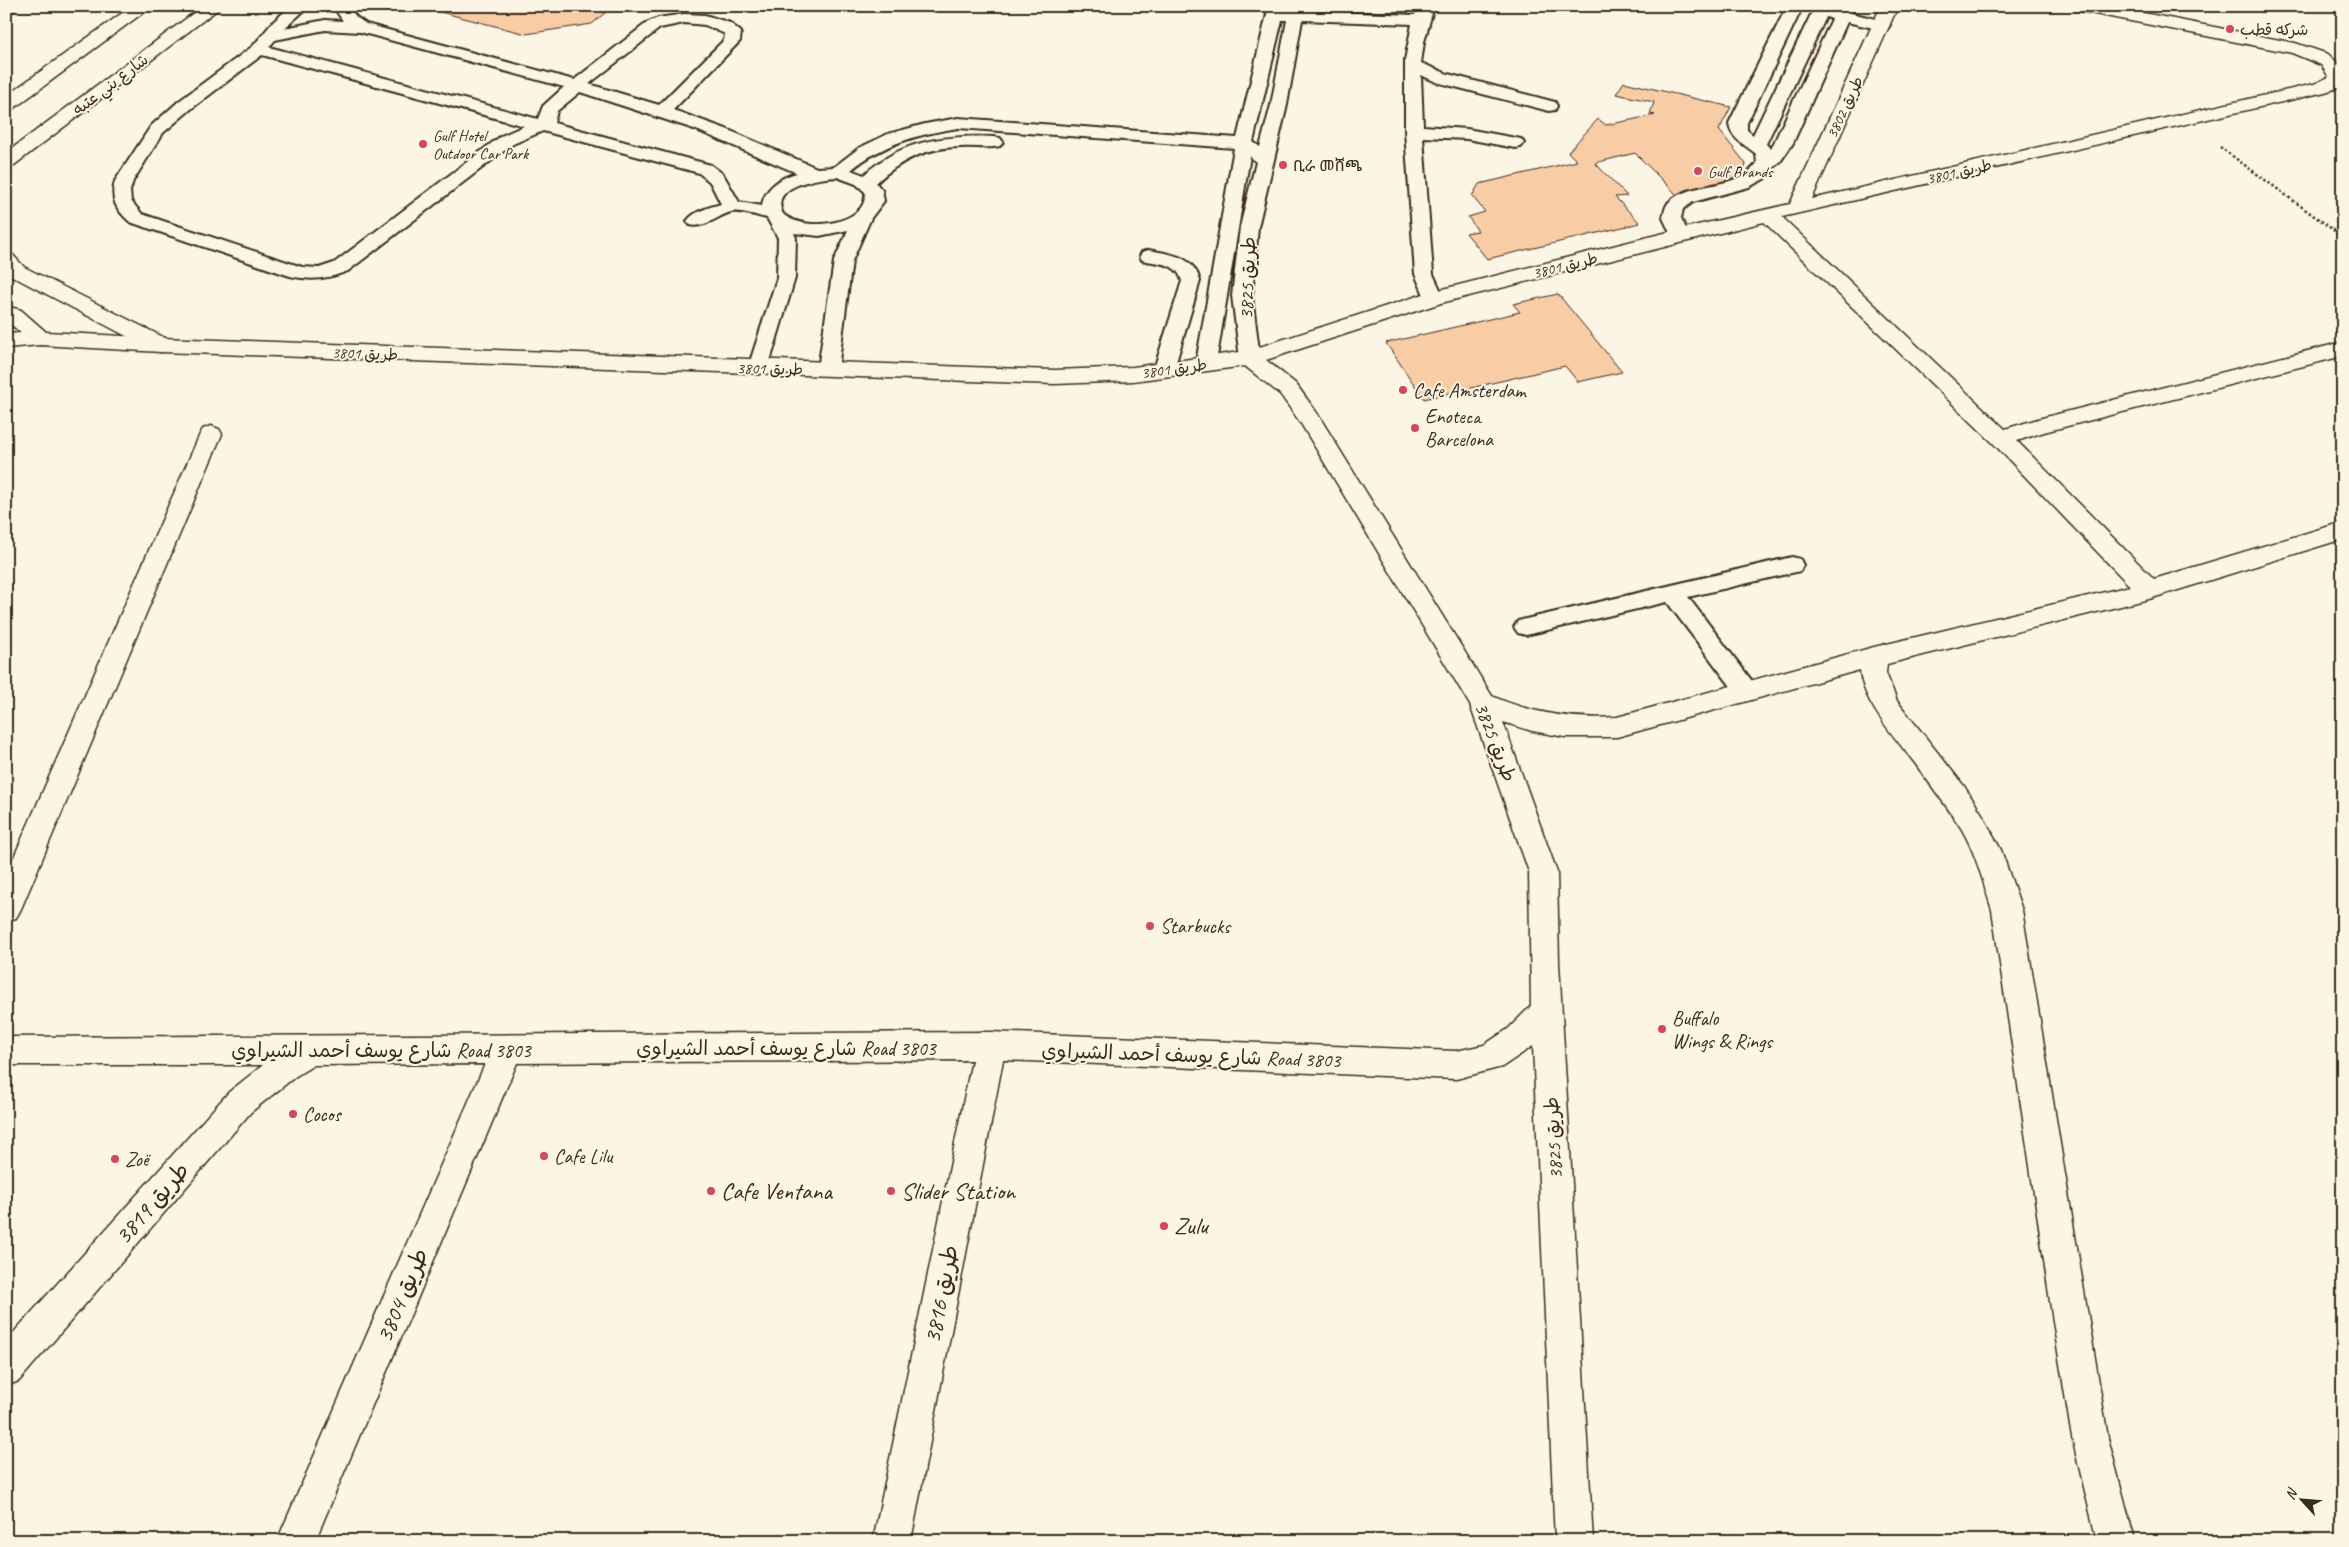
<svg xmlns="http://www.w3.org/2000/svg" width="2349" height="1547" font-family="Caveat,'Playpen Sans Arabic','Noto Sans Ethiopic',sans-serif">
<rect width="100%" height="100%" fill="#fcf5e5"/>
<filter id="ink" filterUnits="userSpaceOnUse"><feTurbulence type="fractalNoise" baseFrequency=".02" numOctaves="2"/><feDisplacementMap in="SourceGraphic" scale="10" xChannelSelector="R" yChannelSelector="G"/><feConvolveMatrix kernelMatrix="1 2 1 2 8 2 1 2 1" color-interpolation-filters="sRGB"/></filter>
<g filter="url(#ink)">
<!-- building -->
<g fill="#f8cda6" stroke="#3b2a1e">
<polygon points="417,6 613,6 592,24 526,34"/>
<polygon points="1624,82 1731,107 1719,130 1746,164 1742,178 1677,195 1635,153 1595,163 1627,196 1615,197 1640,223 1487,259 1466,233 1478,231 1468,217 1485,212 1472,196 1479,184 1577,161 1568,152 1598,119 1606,125 1655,115 1650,114 1654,102 1616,94"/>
<polygon points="1558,294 1622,372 1578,382 1565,366 1424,399 1386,343 1520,312 1513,304"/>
</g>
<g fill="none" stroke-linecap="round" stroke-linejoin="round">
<!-- lane casing -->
<g stroke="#3b2a1e" stroke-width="4">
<g id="lane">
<polygon points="6,6 17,6 12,11 6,13"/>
<path d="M291 6H309L285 28 325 20 343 21 333 6H349L356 17 366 24 574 80 648 22 658 18 684 14 705 15 730 23 741 32 740 41 673 110 726 129 817 168 834 167 859 148 888 134 925 124 958 118 1237 138 1269 6H1285L1284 10 1288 11 1289 6H1305L1304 11 1415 15 1418 6H1434L1424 42 1421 63 1448 74 1555 102 1557 106 1555 110 1549 111 1436 82 1421 75 1423 126 1467 129 1521 139 1524 143 1521 147 1515 148 1467 139 1423 137 1433 274 1444 298 1441 302 1434 304 1427 302 1415 274 1405 131V60L1412 24 1302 20 1287 105 1258 227 1252 296 1260 358 1257 362 1250 364 1243 362 1240 358 1232 296 1240 227 1256 162 1250 156 1216 363 1213 367 1206 369 1199 367 1196 363 1234 148 958 128C919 134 882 144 851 170L864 175C901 140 945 135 994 137L1000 138 1003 142 1000 146C988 149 974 146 961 147 927 147 900 160 876 183L882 190 884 201 871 218 852 261 838 369 835 373 828 375 821 373 818 369 834 261 848 230 819 236 794 233 796 238 795 278 768 368 765 372 758 374 751 372 748 368 777 278 778 238 767 218C756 216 741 210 731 212 717 216 704 229 690 225L687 221C694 211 710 207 721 204L710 182 699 173 543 131 513 144 348 271C328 279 311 281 290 276L130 222C116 210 110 199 115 181L151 126 179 101 253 46 273 22ZM1282 20H1287L1271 105 1260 147 1253 142ZM684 23 705 25 725 34 724 40 659 105 589 84 660 28ZM325 30 360 32 564 87 543 106 538 119 269 47 275 40ZM262 55 524 126 501 136 334 263 319 268 302 267 142 214 131 201 130 191 133 181 163 133 191 109ZM580 92 694 129 797 173C781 177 764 188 762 206L739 202 723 174 711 165 554 123 557 111ZM837 177 856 184 865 192C869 225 804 233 783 214 768 185 819 178 837 177Z"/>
<path d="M1787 6H1803L1747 123V130L1753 135 1815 6H1831L1829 9 1836 10 1838 6H1854L1851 13 1888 22 1890 25 1888 28 1882 30 1847 22 1793 143 1780 162 1771 169 1764 179 1749 187 1693 202 1683 209 1681 218 1689 235 1687 239H1673L1663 218C1664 213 1665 207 1668 203 1691 179 1737 192 1757 163L1756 154C1745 144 1731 140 1729 123ZM1826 17 1832 19 1771 149 1766 144Z"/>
<path d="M1149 250C1171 254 1194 256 1200 281L1174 369 1171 373 1164 375 1157 373 1154 369 1182 281C1177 262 1158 264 1142 260L1140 256 1142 252Z"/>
<polygon points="1792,557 1800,559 1803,565 1800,571 1688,597 1755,685 1759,691 1755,697 1747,700 1739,697 1667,602 1526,635 1518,633 1514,627 1518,621 1526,619"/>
</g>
</g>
<!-- street casing -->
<g stroke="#3b2a1e" stroke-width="3">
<g id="street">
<path d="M1881 6H1898L1812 199 2314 84 2329 77 2321 65 2292 53 2080 11 2074 10 2072 6H2108L2295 43 2328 54 2343 68V84L2338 88 2325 92 1782 217 2005 429 2038 419 2343 342V356L2044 432 2017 441 2154 579 2343 522V539L2149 599 1887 664 1886 673 1897 701 1964 786 1982 814 2001 850 2022 910 2108 1438 2135 1541H2097L2072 1438 2052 1315 1992 910C1983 882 1976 853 1961 828 1946 805 1930 784 1914 762 1895 737 1862 702 1860 670L1617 737H1565L1532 731 1503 722 1557 872 1559 963 1593 1541H1555L1533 1046 1502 1067 1456 1079 1003 1060 911 1541H873L972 1060 517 1063 315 1541H277L485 1064 314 1065 296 1076 251 1112 19 1381 6 1386V1341L229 1092 263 1065H6V1037L990 1032 1456 1051 1484 1045 1508 1029 1531 1006 1529 872 1470 705 1300 422 1280 394 1245 366 1133 381 1055 384 161 352 40 345 6 348V334L21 333 6 320V306L21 310 46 332 161 338 1055 370 1133 367 1247 351 1427 293 1680 229 1790 204ZM1764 222 1993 443 2130 586 1874 647 1617 717C1573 720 1533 714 1492 696L1317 413 1296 384 1266 360 1441 303Z"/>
<polygon points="211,426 219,429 222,434 21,909 16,918 6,921 6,875 200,434 203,429"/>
</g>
</g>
<!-- secondary casing -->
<g stroke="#3b2a1e" stroke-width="3">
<g id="secondary">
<polygon points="132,6 152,6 13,109 6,110 6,96"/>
<polygon points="203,6 222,6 13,166 6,168 6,153"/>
<polygon points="6,253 13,255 24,267 169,340 172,345 169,350 161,352 153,350 10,275 6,272"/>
</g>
</g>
<!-- path -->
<polyline stroke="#3b2a1e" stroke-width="2.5" stroke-dasharray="2.5 2.5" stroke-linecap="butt" points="2220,147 2343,237"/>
<!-- lane -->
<use href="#lane" fill="#fcf5e5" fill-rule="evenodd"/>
<!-- street -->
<use href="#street" fill="#fcf5e5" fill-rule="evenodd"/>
<!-- secondary -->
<use href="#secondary" fill="#fcf5e5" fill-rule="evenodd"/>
</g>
</g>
<!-- markers -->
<g fill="#d1495b" stroke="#fcf5e5" stroke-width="2">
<circle cx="2230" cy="29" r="5"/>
<circle cx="423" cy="144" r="5"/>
<circle cx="1283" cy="165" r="5"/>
<circle cx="1698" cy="171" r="5"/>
<circle cx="1403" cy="390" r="5"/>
<circle cx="1415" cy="428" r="5"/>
<circle cx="1150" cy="926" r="5"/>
<circle cx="1662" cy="1029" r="5"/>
<circle cx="293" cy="1114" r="5"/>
<circle cx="544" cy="1156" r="5"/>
<circle cx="115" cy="1159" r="5"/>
<circle cx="711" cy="1191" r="5"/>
<circle cx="891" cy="1191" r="5"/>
<circle cx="1164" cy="1226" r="5"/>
</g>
<g text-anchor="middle" stroke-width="4" stroke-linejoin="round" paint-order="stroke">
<!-- far-poi labels -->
<g font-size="16" fill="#3b2a1e" stroke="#fcf5e5" text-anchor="start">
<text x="2240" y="35">شركه قطب</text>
<text x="433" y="141">Gulf Hotel<tspan x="433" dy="18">Outdoor Car Park</tspan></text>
<text x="1293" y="171">ቢራ መሸጫ</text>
<text x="1708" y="177">Gulf Brands</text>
</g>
<!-- far-street labels -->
<g font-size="16" fill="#3b2a1e" stroke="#fcf5e5">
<text transform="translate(110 84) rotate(-37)" y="6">شارع بني عتبه</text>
<text transform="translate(1844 107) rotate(-65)" y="6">طريق 3802</text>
<text transform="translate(1959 171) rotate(-13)" y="6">طريق 3801</text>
<text transform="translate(1565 265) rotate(-14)" y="6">طريق 3801</text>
<text transform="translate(365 353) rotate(2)" y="6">طريق 3801</text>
<text transform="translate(770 368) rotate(1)" y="6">طريق 3801</text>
<text transform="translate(1174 368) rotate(-8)" y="6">طريق 3801</text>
</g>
<!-- street labels -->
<g font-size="20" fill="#3b2a1e" stroke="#fcf5e5">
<text transform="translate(1247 278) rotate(-88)" y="7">طريق 3825</text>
<text transform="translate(1496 742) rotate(69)" y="7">طريق 3825</text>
<text x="786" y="1055">شارع يوسف أحمد الشيراوي Road 3803</text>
<text x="381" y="1057">شارع يوسف أحمد الشيراوي Road 3803</text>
<text transform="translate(1191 1055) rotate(2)" y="7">شارع يوسف أحمد الشيراوي Road 3803</text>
<text transform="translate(1553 1138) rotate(-93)" y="7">طريق 3825</text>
</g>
<!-- poi labels -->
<g font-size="20" fill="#3b2a1e" stroke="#fcf5e5" text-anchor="start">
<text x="1413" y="397">Cafe Amsterdam</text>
<text x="1425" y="423">Enoteca<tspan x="1425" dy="23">Barcelona</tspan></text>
<text x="1160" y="933">Starbucks</text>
<text x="1672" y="1025">Buffalo<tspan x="1672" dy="23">Wings &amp; Rings</tspan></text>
<text x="303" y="1121">Cocos</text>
<text x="554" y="1163">Cafe Lilu</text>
<text x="125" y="1166">Zoë</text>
</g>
<!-- near-poi labels -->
<g font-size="24" fill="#3b2a1e" stroke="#fcf5e5" text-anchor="start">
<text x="721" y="1199">Cafe Ventana</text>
<text x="901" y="1199">Slider Station</text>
<text x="1174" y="1234">Zulu</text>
</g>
<!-- near-street labels -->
<g font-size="24" fill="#3b2a1e" stroke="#fcf5e5">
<text transform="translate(152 1203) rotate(-49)" y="8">طريق 3819</text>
<text transform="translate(941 1294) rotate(-79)" y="8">طريق 3816</text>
<text transform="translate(402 1295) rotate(-67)" y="8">طريق 3804</text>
</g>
</g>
<!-- margin -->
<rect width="2349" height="1547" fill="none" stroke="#fcf5e5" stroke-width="25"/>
<rect x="12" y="12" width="2324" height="1522" fill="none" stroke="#3b2a1e" stroke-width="2" filter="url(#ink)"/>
<!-- north arrow -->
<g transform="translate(2302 1500) rotate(296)" stroke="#fcf5e5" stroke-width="4" paint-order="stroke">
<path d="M0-4L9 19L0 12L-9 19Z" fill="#3b2a1e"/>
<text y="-8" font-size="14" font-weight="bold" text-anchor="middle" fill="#3b2a1e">N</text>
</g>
</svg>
